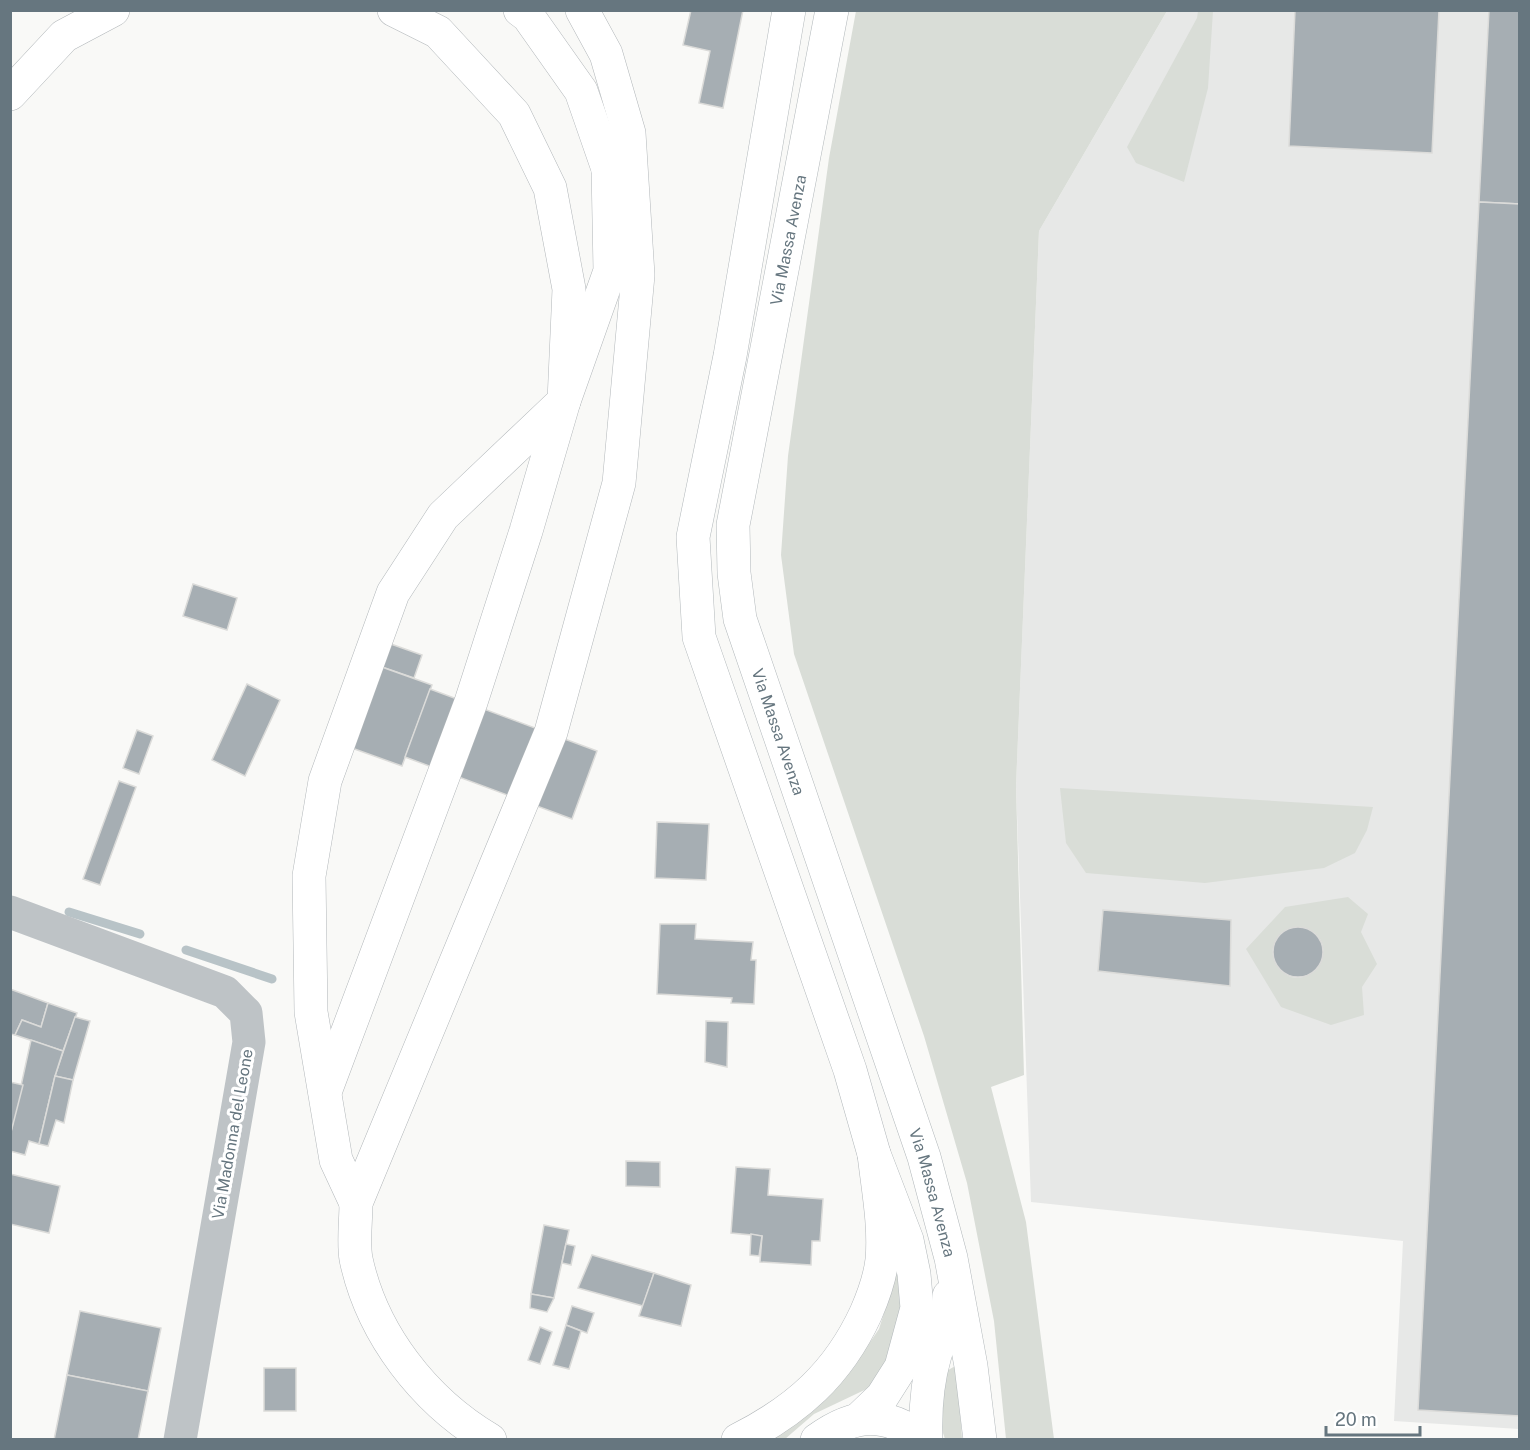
<svg xmlns="http://www.w3.org/2000/svg" width="1530" height="1450" font-family="'Public Sans',sans-serif">
<rect width="100%" height="100%" fill="#f9f9f7"/>
<!-- built -->
<polygon fill="#e7e8e7" points="1167,11 1519,11 1519,1429 1394,1421 1403,1241 1031,1202 1016,786 1039,231"/>
<!-- green -->
<g fill="#d9ddd7" fill-rule="evenodd">
<polygon points="856,11 1167,11 1039,231 1016,786 1024,1075 991,1087 1026,1222 1054,1439 1006,1439 994,1321 967,1183 924,1036 794,654 781,555 788,456 829,158"/>
<polygon points="1198,11 1213,11 1208,88 1184,182 1136,163 1127,147 1197,18"/>
<polygon points="1060,788 1373,807 1367,830 1355,853 1324,868 1205,883 1086,873 1066,843"/>
<path d="M1348 897 1368 914 1361 932 1377 964 1362 987 1364 1015 1331 1025 1281 1007 1246 949 1285 907ZM1301 927C1352 940 1303 1005 1277 965 1264 946 1282 929 1301 927Z"/>
<polygon points="898,1269 903,1294 901,1329 875,1385 814,1414 785,1439 766,1440 851,1370 879,1329"/>
<polygon points="957,1365 962,1439 945,1439 941,1427 943,1373"/>
</g>
<g fill="none" stroke-linecap="round" stroke-linejoin="round">
<!-- stream -->
<g stroke="#b8c3c7" stroke-width="9">
<polyline points="69,912 140,934"/>
<polyline points="186,950 272,979"/>
</g>
</g>
<!-- building -->
<g fill="#a6aeb3" stroke="#dbdbd9" stroke-width="1.5">
<polygon points="691,10 743,10 723,108 699,103 710,51 683,45"/>
<polygon points="1295,10 1439,10 1432,153 1289,146"/>
<polygon points="1489,10 1520,10 1520,204 1479,202"/>
<polygon points="1479,202 1520,204 1520,1416 1418,1410"/>
<polygon points="193,584 237,598 227,630 183,616"/>
<polygon points="388,643 422,655 414,678 379,666"/>
<polygon points="379,666 432,685 402,766 349,747"/>
<polygon points="247,684 280,700 245,776 212,760"/>
<polygon points="430,689 597,751 572,819 405,757"/>
<polygon points="137,730 153,736 139,774 123,768"/>
<polygon points="119,781 136,787 100,885 83,879"/>
<polygon points="657,822 709,824 706,880 655,878"/>
<polygon points="1103,910 1231,920 1230,986 1098,971"/>
<polygon points="660,924 696,924 695,939 753,942 751,960 756,960 754,1004 731,1003 732,998 657,994"/>
<circle cx="1298" cy="952" r="25"/>
<polygon points="10,989 48,1003 41,1027 22,1020 15,1035 10,1034"/>
<polygon points="48,1003 77,1013 63,1051 15,1035 22,1020 41,1027"/>
<polygon points="75,1017 90,1021 73,1080 55,1076"/>
<polygon points="706,1021 728,1022 727,1067 705,1062"/>
<polygon points="31,1040 63,1051 55,1076 39,1144 29,1141 25,1155 10,1151 10,1136"/>
<polygon points="55,1076 73,1080 64,1123 56,1120 48,1146 39,1144"/>
<polygon points="10,1082 23,1085 10,1136"/>
<polygon points="626,1161 660,1162 660,1187 626,1186"/>
<polygon points="736,1167 770,1169 768,1195 823,1199 820,1241 812,1241 811,1265 760,1262 762,1236 731,1233"/>
<polygon points="10,1174 60,1186 49,1233 10,1224"/>
<polygon points="544,1225 569,1230 554,1298 531,1294"/>
<polygon points="751,1234 762,1236 759,1256 750,1255"/>
<polygon points="566,1244 575,1246 571,1265 562,1263"/>
<polygon points="592,1255 654,1273 643,1306 578,1288"/>
<polygon points="654,1273 691,1285 681,1326 639,1316"/>
<polygon points="531,1294 554,1298 547,1312 530,1308"/>
<polygon points="572,1306 594,1313 587,1333 566,1325"/>
<polygon points="80,1311 161,1328 148,1391 67,1375"/>
<polygon points="566,1325 581,1331 569,1369 553,1365"/>
<polygon points="540,1327 552,1332 540,1364 528,1360"/>
<rect x="264" y="1368" width="32" height="43"/>
<polygon points="67,1375 148,1391 138,1440 54,1440"/>
</g>
<g fill="none" stroke-linecap="round" stroke-linejoin="round">
<!-- major casing -->
<g stroke="#b2b8bb" stroke-width="34">
<g id="major">
<polyline points="789,10 730,356 693,537 699,637 850,1070 874,1154 907,1240 914,1274 917,1308 901,1367 882,1397 860,1418"/>
<path id="s1" d="M832 10 733 525 734 573 740 619 924 1157 951 1258 971 1366 980 1440"/>
<path d="M817 1440C855 1412 886 1411 924 1440"/>
<path d="M926 1440C925 1412 927 1382 935 1355 942 1334 949 1318 949 1296"/>
</g>
</g>
<!-- highway casing -->
<g stroke="#b2b7ba" stroke-width="34">
<g id="highway">
<polyline points="520,10 528,16 581,91 615,189"/>
<polyline points="10,94 64,36 113,10"/>
<polyline points="325,1092 471,702 526,531 564,401 610,271 608,168"/>
<polyline points="356,1203 336,1160 311,1012 309,876 325,781 393,593 443,516 564,401 569,289 550,188 514,114 438,32 394,10"/>
<path d="M490 1440C424 1401 372 1334 356 1259 353 1242 356 1221 356 1203L551 732 619 483 638 275 629 133 606 54 582 10"/>
<path d="M738 1440C797 1410 838 1374 866 1313 873 1297 880 1277 882 1260 885 1225 878 1189 874 1154"/>
</g>
</g>
<!-- minor -->
<polyline stroke="#bec3c6" stroke-width="33" points="10,912 225,992 246,1013 249,1042 180,1440"/>
<!-- major -->
<use href="#major" stroke="#fff" stroke-width="33"/>
<!-- highway -->
<use href="#highway" stroke="#fff" stroke-width="33"/>
</g>
<g text-anchor="middle" stroke-width="6" stroke-linejoin="round" paint-order="stroke">
<!-- street labels -->
<g font-size="16" fill="#66767f" stroke="#fff">
<text transform="translate(788 240) rotate(-79)" y="6">Via Massa Avenza</text>
<text dy="6" stroke="none"><textPath href="#s1" startOffset="738">Via Massa Avenza</textPath></text>
<text transform="translate(232 1134) rotate(-80)" y="6">Via Madonna del Leone</text>
<text dy="6" stroke="none"><textPath href="#s1" startOffset="1224">Via Massa Avenza</textPath></text>
</g>
</g>
<!-- border -->
<rect width="1530" height="1450" fill="none" stroke="#66767f" stroke-width="24"/>
<!-- scale -->
<path d="M1326 1426v9h94v-9" fill="none" stroke="#66767f" stroke-width="3"/>
<text x="1335" y="1426" font-size="18" fill="#66767f" stroke="#ffffff" stroke-width="4.5" paint-order="stroke">20 m</text>
</svg>
